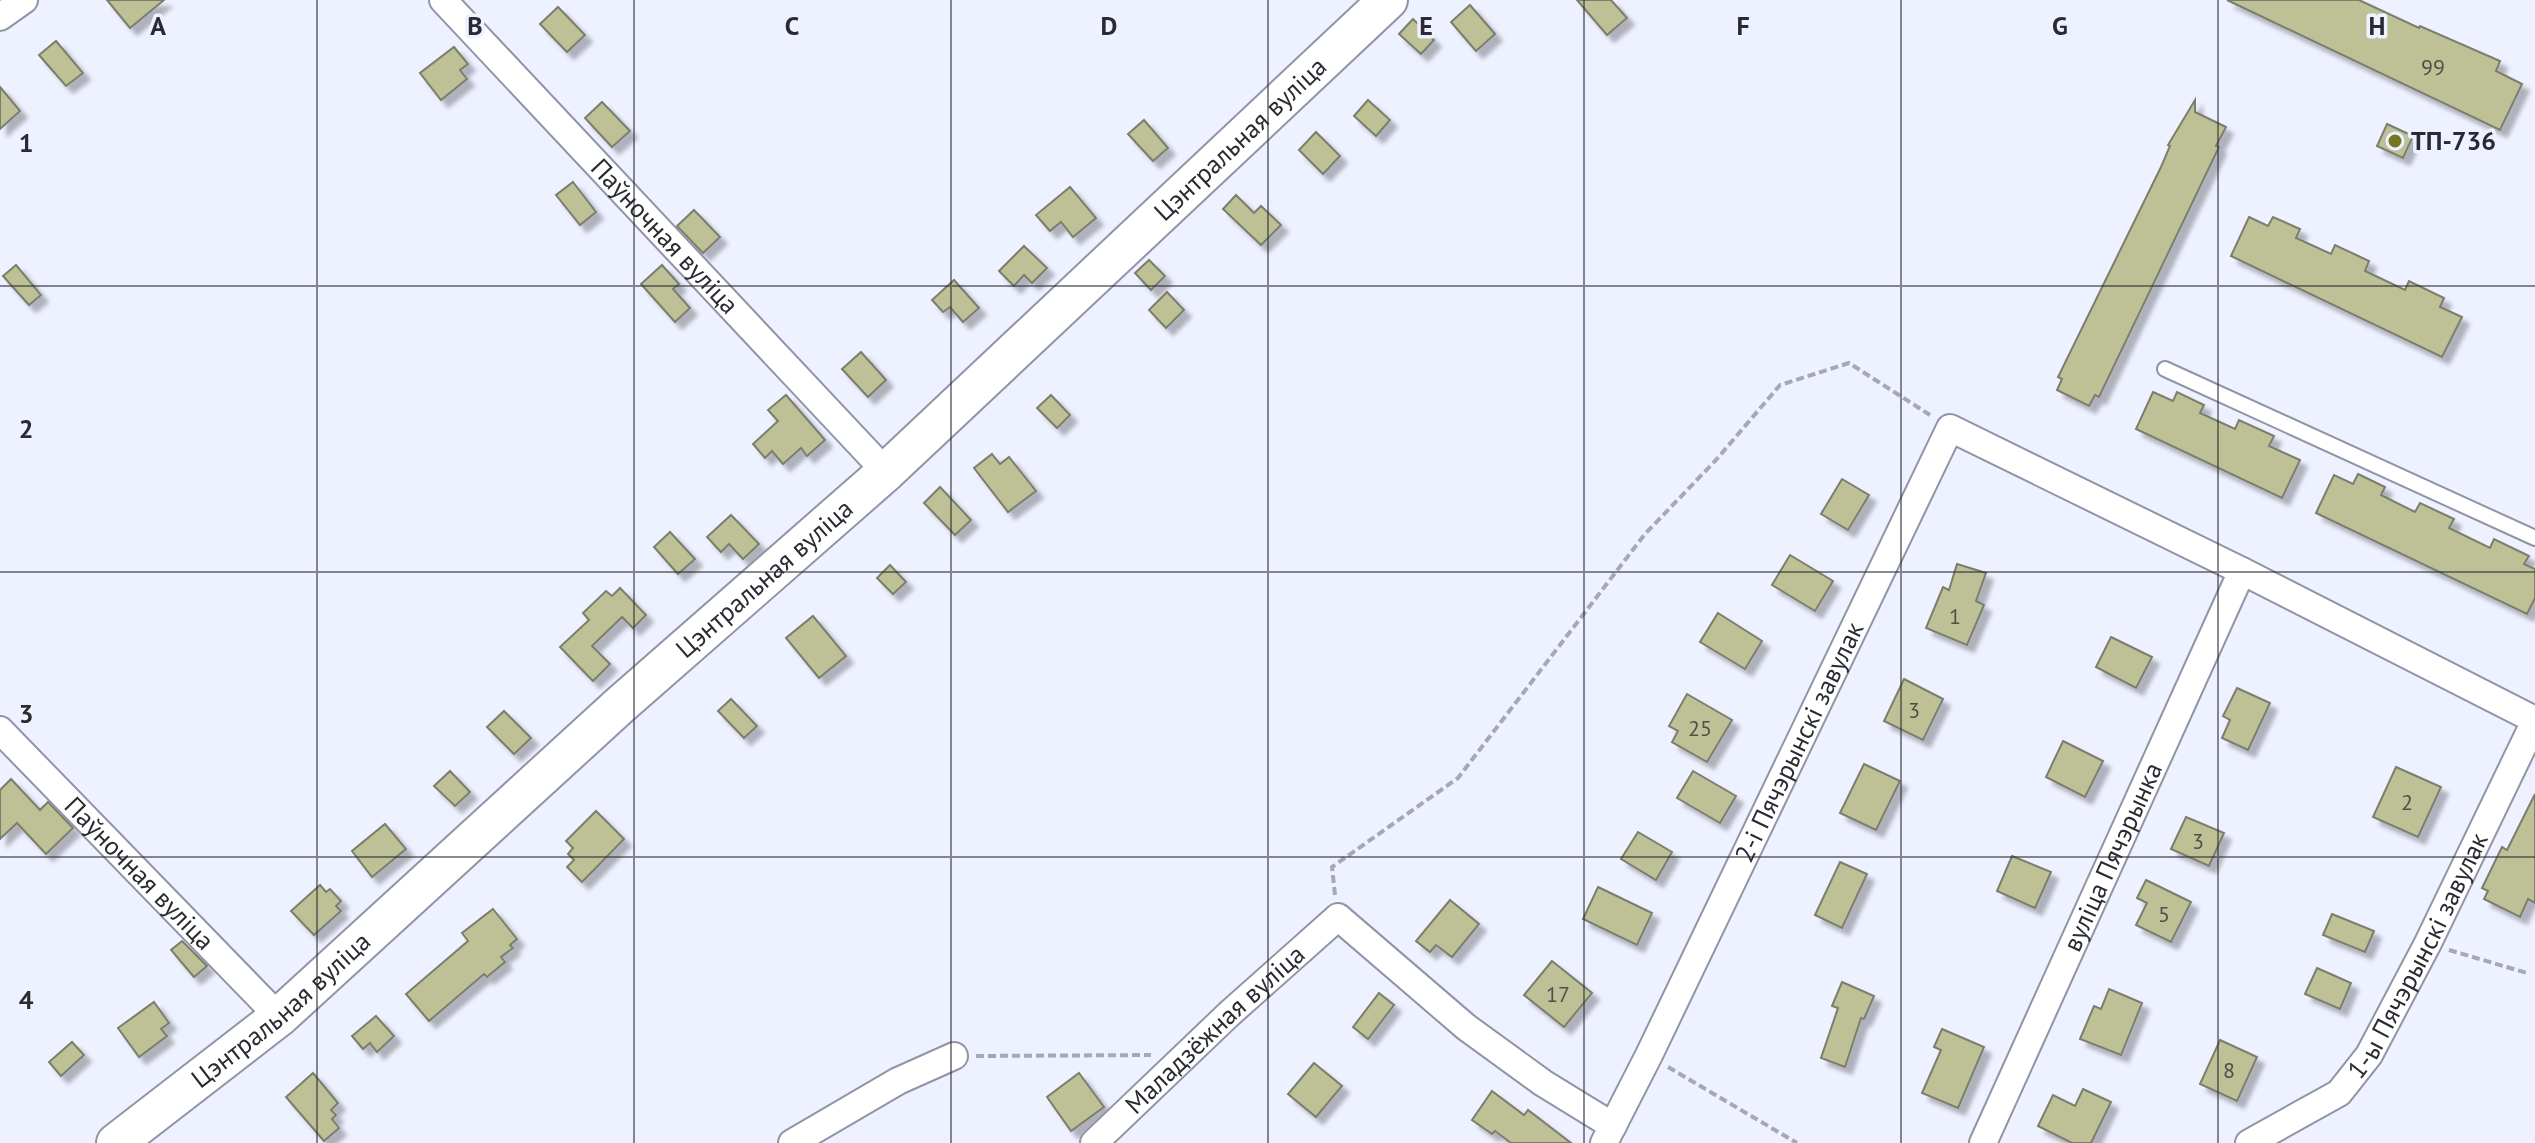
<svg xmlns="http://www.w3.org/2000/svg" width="2535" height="1143" font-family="'PT Sans',sans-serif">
<defs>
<filter id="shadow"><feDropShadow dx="7" dy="7" stdDeviation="2" flood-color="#0004"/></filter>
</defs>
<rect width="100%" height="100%" fill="#eef1ff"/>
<!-- building -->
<g fill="#bdc195" stroke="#7c7e6d" stroke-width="2" filter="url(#shadow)">
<polygon points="107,0 164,0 130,28"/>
<polygon points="1577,0 1611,0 1627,18 1607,35"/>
<polygon points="2227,0 2359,0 2419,28 2420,26 2500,61 2496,71 2522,84 2500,130"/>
<polygon points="1470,5 1495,34 1476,51 1451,22"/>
<polygon points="558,7 585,35 567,52 540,24"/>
<polygon points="1413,19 1434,40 1421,54 1399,34"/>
<polygon points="56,41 83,73 66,86 39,55"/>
<polygon points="454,47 468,64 460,70 467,79 441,100 420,73"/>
<polygon points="0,87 20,111 0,129"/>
<polygon points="1368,100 1390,120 1376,136 1354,116"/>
<polygon points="2195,100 2195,112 2226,127 2216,146 2219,147 2099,397 2095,395 2089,406 2057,390 2062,379 2058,377 2161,167 2170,146 2168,145"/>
<polygon points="602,102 630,131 612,147 585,118"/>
<polygon points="1144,120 1168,148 1153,161 1128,134"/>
<polygon points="2387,124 2413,136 2403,158 2377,146"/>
<polygon points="1316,132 1340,156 1323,174 1299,150"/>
<polygon points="573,182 596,212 580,225 556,195"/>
<polygon points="1070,187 1096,218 1073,237 1061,222 1050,231 1036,215"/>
<polygon points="1236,195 1254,213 1261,206 1281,225 1261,245 1223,209"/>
<polygon points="694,210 720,237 703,253 677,226"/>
<polygon points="2249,217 2268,226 2273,217 2300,229 2296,238 2331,254 2335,245 2369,261 2365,271 2405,290 2409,281 2444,298 2440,307 2462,317 2442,357 2231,256"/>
<polygon points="1024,246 1047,268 1032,283 1024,275 1014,286 999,271"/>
<polygon points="1149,260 1165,276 1151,290 1135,273"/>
<polygon points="16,265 41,295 29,305 3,276"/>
<polygon points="662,265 679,284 673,289 690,308 675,322 641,284"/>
<polygon points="954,280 979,308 963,322 950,307 943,312 932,300"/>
<polygon points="1167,292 1184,310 1166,328 1149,310"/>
<polygon points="861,352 886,380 868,397 842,369"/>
<polygon points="2153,392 2173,401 2177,392 2204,405 2200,413 2235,429 2239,420 2274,436 2269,446 2300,460 2282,498 2136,429"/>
<polygon points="786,395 825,440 807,456 801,448 783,464 772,451 765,458 753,444 778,421 768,410"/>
<polygon points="1051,395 1070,415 1057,428 1037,408"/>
<polygon points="992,454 1000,464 1009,457 1036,491 1008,512 974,468"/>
<polygon points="2358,474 2385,487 2381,495 2415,512 2420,503 2454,519 2449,528 2490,548 2494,539 2529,556 2524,564 2535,569 2535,598 2527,614 2316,513 2334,475 2353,484"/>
<polygon points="1842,479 1869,495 1848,530 1821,514"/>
<polygon points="940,487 971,520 955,535 924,503"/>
<polygon points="731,515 759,544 743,559 729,544 721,552 707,537"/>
<polygon points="670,532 695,559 678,574 654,547"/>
<polygon points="1790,555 1833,581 1815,611 1772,585"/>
<polygon points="1957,564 1986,573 1976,601 1984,605 1967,645 1926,628 1943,587 1949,590"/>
<polygon points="890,565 906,582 893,594 877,578"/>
<polygon points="620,588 646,615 633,628 622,617 592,646 610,664 593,681 560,647 589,620 583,613 606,591 612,596"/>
<polygon points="1718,613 1762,641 1745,669 1700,642"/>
<polygon points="813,616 846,656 819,678 786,638"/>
<polygon points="2111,637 2152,657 2136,688 2096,667"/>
<polygon points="1904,679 1943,699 1923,740 1884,721"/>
<polygon points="2237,688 2270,703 2248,750 2222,738 2230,720 2223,716"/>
<polygon points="1687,694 1732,720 1707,762 1672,742 1678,731 1669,726"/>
<polygon points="731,699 757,726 744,738 718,711"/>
<polygon points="504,711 531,738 514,754 487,727"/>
<polygon points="2063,741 2103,761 2085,797 2046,777"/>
<polygon points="1864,764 1900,781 1876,830 1840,813"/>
<polygon points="2396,767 2441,787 2418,837 2373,817"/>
<polygon points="450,771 470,792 455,806 434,786"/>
<polygon points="1693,771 1736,796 1720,823 1677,798"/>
<polygon points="11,779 40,810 48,802 73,828 46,854 17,823 0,839 0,790"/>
<polygon points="2535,794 2535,903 2528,899 2520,917 2484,899 2488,891 2482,888 2502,847 2507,850"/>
<polygon points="596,811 624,839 582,882 567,867 574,860 568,854 573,848 566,841"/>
<polygon points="2186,817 2224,833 2209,866 2171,849"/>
<polygon points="385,824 406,849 372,877 352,851"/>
<polygon points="1638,832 1672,852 1656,880 1621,859"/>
<polygon points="2012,856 2051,872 2035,908 1997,891"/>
<polygon points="1840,862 1867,874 1842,928 1815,915"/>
<polygon points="2146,880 2191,902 2171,942 2136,925 2147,903 2137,898"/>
<polygon points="320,885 326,892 330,889 341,901 336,906 341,911 314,935 291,911"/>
<polygon points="1598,887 1652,913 1637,945 1583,919"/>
<polygon points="1450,900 1479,924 1452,957 1436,945 1430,952 1416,941"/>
<polygon points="493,909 517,939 510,945 513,948 501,957 505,962 487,977 484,974 429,1021 406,994 468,941 462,933"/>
<polygon points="2332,914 2374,931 2365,952 2323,935"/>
<polygon points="182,941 207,966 194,977 171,950"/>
<polygon points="1552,961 1592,993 1564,1027 1524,995"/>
<polygon points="2317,968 2351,983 2340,1009 2305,994"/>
<polygon points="1842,982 1874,996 1864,1019 1861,1018 1845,1067 1821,1058 1838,1008 1832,1006"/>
<polygon points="2109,989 2142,1003 2121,1055 2080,1039 2094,1006 2101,1009"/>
<polygon points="1379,993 1394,1005 1368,1039 1353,1027"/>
<polygon points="154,1002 169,1023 161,1029 167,1036 139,1057 118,1028"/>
<polygon points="376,1016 394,1036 377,1052 370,1043 363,1049 352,1036"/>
<polygon points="1942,1029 1984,1047 1958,1108 1922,1093 1941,1050 1934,1047"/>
<polygon points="2220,1040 2257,1057 2237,1101 2200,1084"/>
<polygon points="72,1042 84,1055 61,1076 49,1062"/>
<polygon points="1314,1063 1342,1086 1316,1117 1288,1094"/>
<polygon points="313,1073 338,1103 331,1110 336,1115 332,1119 339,1128 324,1141 286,1097"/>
<polygon points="1079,1073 1104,1107 1071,1131 1047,1097"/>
<polygon points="2083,1089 2111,1102 2091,1143 2072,1143 2038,1126 2053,1095 2075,1106"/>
<polygon points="1492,1091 1524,1115 1528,1110 1571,1143 1511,1143 1495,1131 1492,1134 1472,1120"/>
</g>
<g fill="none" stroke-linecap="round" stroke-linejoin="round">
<!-- lane casing -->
<g stroke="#9194a4" stroke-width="18">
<polyline id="lane" points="2165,369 2535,538"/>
</g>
<!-- street casing -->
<g stroke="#9194a4" stroke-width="30">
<g id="street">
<path id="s1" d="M443 0 886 472"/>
<polyline points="0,17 24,0"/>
<path id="s2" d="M0 730 279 1017"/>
<polyline points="792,1143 898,1081 954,1056"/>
<path id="s3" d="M1094 1143 1229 1014 1338 917 1466 1027 1543 1083 1613 1126"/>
<path id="s4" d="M1604 1143 1649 1055 1950 428 2242 571 2535 720"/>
<path id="s5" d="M1983 1143 2242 571"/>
<path id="s6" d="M2249 1143 2339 1093 2369 1055 2428 943 2535 721"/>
</g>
</g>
<!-- secondary casing -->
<g stroke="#9194a4" stroke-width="42">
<g id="secondary">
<path id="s7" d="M116 1143 279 1017 619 706 886 472 1388 0"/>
</g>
</g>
<!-- path -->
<g stroke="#a6a8b3" stroke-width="4" stroke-dasharray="8 4" stroke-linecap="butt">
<polyline points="1335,895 1332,867 1458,778 1645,534 1716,460 1780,385 1849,363 1930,415"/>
<polyline points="2449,950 2527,973"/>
<polyline points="976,1056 1151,1055"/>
<polyline points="1668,1067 1797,1143"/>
</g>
<!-- lane -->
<use href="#lane" stroke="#fff" stroke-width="14"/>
<!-- street -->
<use href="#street" stroke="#fff" stroke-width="26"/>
<!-- secondary -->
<use href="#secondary" stroke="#fff" stroke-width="38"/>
</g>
<!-- grid -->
<path fill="none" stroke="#292b31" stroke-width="2" stroke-opacity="0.55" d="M317 0V1143M634 0V1143M951 0V1143M1268 0V1143M1584 0V1143M1901 0V1143M2218 0V1143M0 286H2535M0 572H2535M0 857H2535"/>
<!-- markers -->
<circle fill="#737820" stroke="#eef1ff" stroke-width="3" cx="2395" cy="141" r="8"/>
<g text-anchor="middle" stroke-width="7" stroke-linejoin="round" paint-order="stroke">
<!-- number labels -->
<g font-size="22" fill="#4e504a">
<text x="2433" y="75">99</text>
<text x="1955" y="624">1</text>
<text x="1914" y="718">3</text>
<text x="1700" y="736">25</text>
<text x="2407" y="810">2</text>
<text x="2198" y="849">3</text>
<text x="2164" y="922">5</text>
<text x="1558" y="1002">17</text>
<text x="2229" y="1078">8</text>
</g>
<!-- street labels -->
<g font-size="26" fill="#292b31" stroke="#eef1ff">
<text dy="9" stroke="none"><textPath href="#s7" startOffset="1508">Цэнтральная вуліца</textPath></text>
<text dy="9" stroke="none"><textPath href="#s1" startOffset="324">Паўночная вуліца</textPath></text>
<text dy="9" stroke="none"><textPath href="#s7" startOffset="860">Цэнтральная вуліца</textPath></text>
<text dy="9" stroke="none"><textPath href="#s4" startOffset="446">2-і Пячэрынскі завулак</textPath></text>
<text dy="9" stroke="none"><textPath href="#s5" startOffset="314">вуліца Пячэрынка</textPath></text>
<text dy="9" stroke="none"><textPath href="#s2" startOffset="200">Паўночная вуліца</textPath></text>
<text dy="9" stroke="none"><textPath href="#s6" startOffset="262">1-ы Пячэрынскі завулак</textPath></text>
<text dy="9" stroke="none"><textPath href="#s7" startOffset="212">Цэнтральная вуліца</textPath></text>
<text dy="9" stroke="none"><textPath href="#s3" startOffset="166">Маладзёжная вуліца</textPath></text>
</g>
<!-- poi labels -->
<g font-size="26" font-weight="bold" fill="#292b31" stroke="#eef1ff" text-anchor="start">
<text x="2411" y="150">ТП-736</text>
</g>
</g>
<g font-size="26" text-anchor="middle" font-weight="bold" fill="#292b31" stroke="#eef1ff" stroke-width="7" stroke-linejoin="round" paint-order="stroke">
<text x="158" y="35">A</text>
<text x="475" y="35">B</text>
<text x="792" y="35">C</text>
<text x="1109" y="35">D</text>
<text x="1426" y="35">E</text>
<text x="1743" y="35">F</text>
<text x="2060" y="35">G</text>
<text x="2377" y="35">H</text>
<text x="26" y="152">1</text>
<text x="26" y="438">2</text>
<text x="26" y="723">3</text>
<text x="26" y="1009">4</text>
</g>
</svg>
